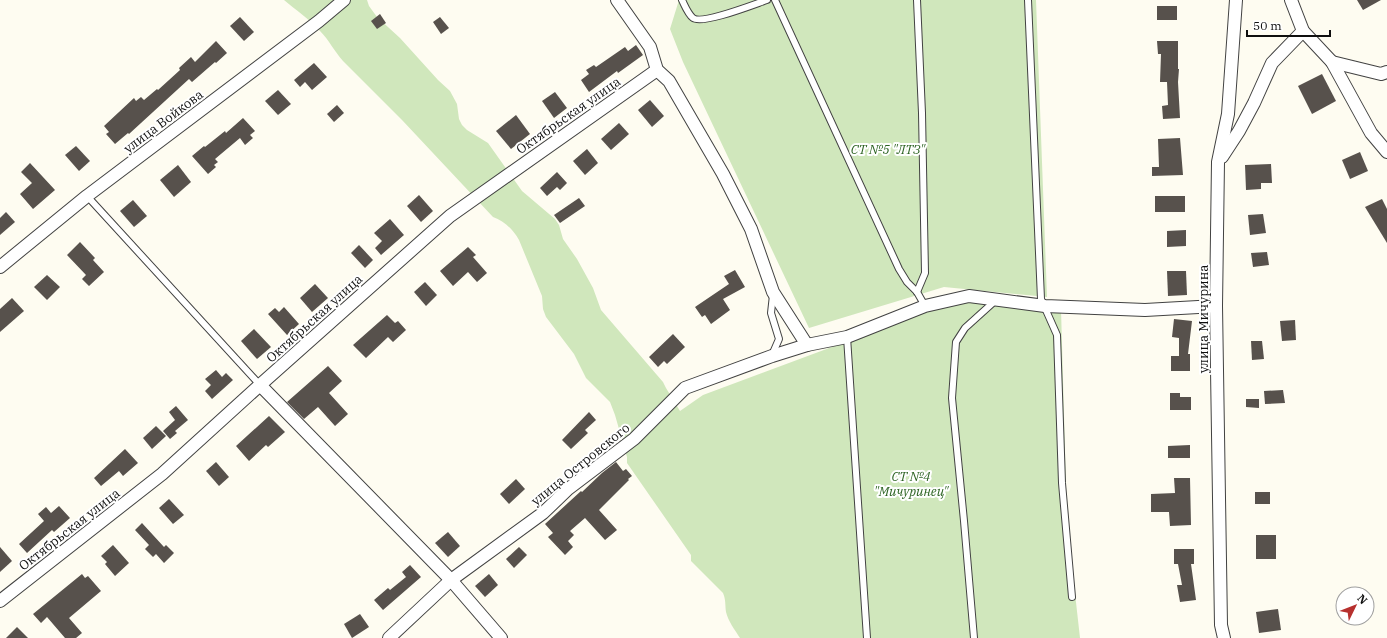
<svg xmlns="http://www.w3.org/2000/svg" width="1387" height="638" font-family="'IBM Plex Serif',serif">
<rect width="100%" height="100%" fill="#fefcf1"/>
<!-- green -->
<g fill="#d0e7bc">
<path d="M284 0H367L369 6 377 17 400 38 438 80 450 91 457 104 459 119 462 125 467 130 488 143 522 191 555 219 559 225 563 239 577 259 593 288 601 310 663 382 666 388 680 411 703 395 961 299 1061 309 1067 522 1080 638H740C735 630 728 621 726 612 725 605 726 600 723 593L691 561V555L627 463V457L615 415 610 402 586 378 574 354 546 317 543 309 542 296 519 240C513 229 504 221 493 217L402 120 343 61C334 51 329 40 320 31 309 19 296 10 284 0Z"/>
<polygon points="679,0 1036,0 1047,297 944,287 809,328 683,62 670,29"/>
</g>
<!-- building -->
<g fill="#57514c">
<polygon points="1357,0 1381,0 1363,10"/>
<rect x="1157" y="6" width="20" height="14"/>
<polygon points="380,14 386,23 377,29 371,21"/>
<polygon points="240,17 254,32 244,41 230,26"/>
<polygon points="440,17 449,28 441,34 433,22"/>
<polygon points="216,41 227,53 216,63 215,62 192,82 189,79 129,134 128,133 115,144 106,134 109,132 104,126 134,98 136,101 141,97 144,100 157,89 158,90 180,70 179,68 191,57 195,62"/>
<polygon points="1157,41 1178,41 1178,69 1179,69 1178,82 1180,118 1163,119 1162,106 1168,105 1167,82 1160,82 1161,54 1158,54"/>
<polygon points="636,45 643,55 618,73 617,71 589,92 581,80 589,74 586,70 594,65 596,67 625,47 628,51"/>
<polygon points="314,63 327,77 312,90 305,82 300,87 294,80"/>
<polygon points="1322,74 1336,101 1312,114 1298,86"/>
<polygon points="278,90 291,104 278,115 265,101"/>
<polygon points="555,92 567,108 554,118 542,101"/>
<polygon points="650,100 664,116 652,127 638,110"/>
<polygon points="337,105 344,113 334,122 327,114"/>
<polygon points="516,115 530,134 511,149 496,131"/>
<polygon points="243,118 255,131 250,135 253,138 245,145 240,138 215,159 218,162 214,165 216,167 208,174 192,156 204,146 205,147 225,131 226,133"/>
<polygon points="619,123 629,134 611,150 601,139"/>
<polygon points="1180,138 1183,175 1152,176 1152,167 1159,167 1158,139"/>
<polygon points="76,146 90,161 79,171 65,155"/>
<polygon points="587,149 598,163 585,175 573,161"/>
<polygon points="1360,152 1368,171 1350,179 1342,160"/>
<polygon points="30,163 55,190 33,209 20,194 32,183 21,172"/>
<polygon points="1271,164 1272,183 1261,183 1261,189 1246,190 1245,165"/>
<polygon points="178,165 191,182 174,197 160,180"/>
<polygon points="557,172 567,183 560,190 557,187 547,196 540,188"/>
<polygon points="419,195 433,211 421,222 407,206"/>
<rect x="1155" y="196" width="30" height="16"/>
<polygon points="579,198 585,206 560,223 554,215"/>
<polygon points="1382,199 1387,209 1387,243 1365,207"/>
<polygon points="133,200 147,216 134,227 120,211"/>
<polygon points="6,212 15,222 0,235 0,218"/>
<polygon points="1263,214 1266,233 1250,235 1248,215"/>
<polygon points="390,219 404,235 381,255 375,248 382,241 374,233"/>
<polygon points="1186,230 1186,246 1167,247 1167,231"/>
<polygon points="80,242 95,258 93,260 104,272 89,286 82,279 86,275 67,255"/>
<polygon points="359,245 373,260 365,268 351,253"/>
<polygon points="468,247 476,255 473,257 487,273 477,282 468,272 453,286 440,271"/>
<polygon points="1267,252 1269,265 1253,267 1251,253"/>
<polygon points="735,270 745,287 723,299 730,310 711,324 705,315 702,317 695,307 729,284 724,276"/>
<polygon points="1167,271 1186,271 1187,295 1168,296"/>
<polygon points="47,275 60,287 47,300 34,287"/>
<polygon points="425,282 437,295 426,306 414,292"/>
<polygon points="315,284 328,298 312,312 300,298"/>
<polygon points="12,298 24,311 0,332 0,309"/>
<polygon points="284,307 299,324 287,335 268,314 275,308 279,312"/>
<polygon points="387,315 395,323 398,321 406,330 393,342 388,337 366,358 353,345"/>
<polygon points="1174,319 1192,321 1188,354 1190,354 1190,371 1171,371 1171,356 1179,356 1179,338 1172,337"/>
<polygon points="1295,320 1296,340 1282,341 1280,321"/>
<polygon points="254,329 271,347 257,359 241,341"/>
<polygon points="673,334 685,347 667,364 664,361 658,367 649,357"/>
<polygon points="1251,341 1262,341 1264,359 1252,360"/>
<polygon points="328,366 342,381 329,393 348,414 335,426 318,407 304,419 287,402"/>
<polygon points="216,370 222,377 226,373 233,380 212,399 205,391 211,385 205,379"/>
<polygon points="1283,390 1285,403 1265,404 1264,391"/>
<polygon points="1170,393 1180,393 1180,397 1191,397 1191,410 1170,410"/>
<polygon points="1246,399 1259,399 1259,408 1246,407"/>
<polygon points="176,406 188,420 175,431 177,433 170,439 163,431 175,420 169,412"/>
<polygon points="589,412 596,420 585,430 588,433 571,449 562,440"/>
<polygon points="269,416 285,432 268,447 266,445 249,461 236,446"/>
<polygon points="156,426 166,436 152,449 143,438"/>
<polygon points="1190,445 1190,458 1168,458 1168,446"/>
<polygon points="125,449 138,463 123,476 119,471 101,486 94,478"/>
<polygon points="216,462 229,477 219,486 206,471"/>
<polygon points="616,462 623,471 626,469 632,476 628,479 629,480 599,510 617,530 605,540 585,518 570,531 574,535 568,541 573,547 565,555 548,537 553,533 545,524 581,491 582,492 602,473"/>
<polygon points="1174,478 1190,478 1191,525 1170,526 1169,512 1151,512 1151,494 1175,493"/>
<polygon points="516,479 525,489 509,504 500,494"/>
<rect x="1255" y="492" width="15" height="12"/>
<polygon points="169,499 184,515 173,524 159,508"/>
<polygon points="59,506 70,518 54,532 52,530 27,553 19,544 44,521 38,514 46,507 51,513"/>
<polygon points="142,523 164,547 166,545 174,553 164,563 156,554 153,557 145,549 149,545 135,530"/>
<polygon points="448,532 460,546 448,557 435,543"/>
<rect x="1256" y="535" width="20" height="24"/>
<polygon points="113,545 129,563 115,576 105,564 107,562 101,556"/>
<polygon points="0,547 12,561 0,572"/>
<polygon points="519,547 527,555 514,568 506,559"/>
<polygon points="1174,549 1194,549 1194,564 1191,564 1196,600 1180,602 1177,585 1182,585 1178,564 1174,564"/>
<polygon points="410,565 421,577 383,610 374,600 388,588 390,590 406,577 402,572"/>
<polygon points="82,574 85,578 88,576 101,591 69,618 82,633 76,638 65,638 47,617 41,623 33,614"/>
<polygon points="489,574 498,585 485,597 475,586"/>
<polygon points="1278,609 1281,630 1259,633 1256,612"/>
<polygon points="360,614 369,627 352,638 344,624"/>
<polygon points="17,627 28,638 6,638"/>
</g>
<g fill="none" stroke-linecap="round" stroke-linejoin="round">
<!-- service casing -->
<g stroke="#424242" stroke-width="8">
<g id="service">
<path d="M682 0C685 6 688 14 693 18 702 25 755 4 767 0"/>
<polyline points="775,0 899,269 907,282 917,292 925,306"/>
<polyline points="917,0 922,113 925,273 917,292"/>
<polyline points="1028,0 1041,299 1057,335 1062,483 1072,597"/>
<polyline points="87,196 260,385"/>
<polyline points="847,337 867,638"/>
<polyline points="772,355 779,339 771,313 773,295"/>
<polyline points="974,638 964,521 952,398 956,342 965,328 996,300"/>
</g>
</g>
<!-- minor casing -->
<g stroke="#424242" stroke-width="14">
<g id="minor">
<polyline points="617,0 650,47 657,70 669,81 723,174 751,229 773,292 807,345"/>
<polyline points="1291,0 1303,31 1332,62 1371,133 1387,152"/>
<polyline points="1332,62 1381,74 1387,72"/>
<polyline points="1222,157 1239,131 1254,103 1272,63 1303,31"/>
<polyline points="0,267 87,196 319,21 344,0"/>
<polyline points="260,385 451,580 501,638"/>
<polyline points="0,601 162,474 260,385 450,216 657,70"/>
<polyline points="389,638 451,580 543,513 568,489 634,439 685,388 772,356 807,345 847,337 925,306 969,296 1045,306 1145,310 1216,306"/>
<polyline points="1224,638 1221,625 1216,306 1218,162 1228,114 1236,0"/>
</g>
</g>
<!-- service -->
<use href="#service" stroke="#fff" stroke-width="6"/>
<!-- minor -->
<use href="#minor" stroke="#fff" stroke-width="12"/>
</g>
<g text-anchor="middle" stroke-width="4" stroke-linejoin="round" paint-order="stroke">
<!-- street labels -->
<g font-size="13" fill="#0f0f0f" stroke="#fff">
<text transform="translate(568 115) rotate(-35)" y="5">Октябрьская улица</text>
<text transform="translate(163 121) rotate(-37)" y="5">улица Войкова</text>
<text transform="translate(314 318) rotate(-42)" y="5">Октябрьская улица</text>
<text transform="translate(1203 319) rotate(-90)" y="5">улица Мичурина</text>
<text transform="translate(580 464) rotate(-39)" y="5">улица Островского</text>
<text transform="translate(69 529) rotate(-38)" y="5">Октябрьская улица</text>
</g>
<!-- park labels -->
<g font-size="13" font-style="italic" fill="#2c6322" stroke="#fff">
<text x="888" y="154">СТ №5 "ЛТЗ"</text>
<text x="911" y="481">СТ №4<tspan x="911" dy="15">"Мичуринец"</tspan></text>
</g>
</g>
<!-- north arrow -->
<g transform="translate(1355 606) rotate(47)"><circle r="19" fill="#ffffff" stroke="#9f9f9f"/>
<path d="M0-3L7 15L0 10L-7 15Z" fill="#b7302e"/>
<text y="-6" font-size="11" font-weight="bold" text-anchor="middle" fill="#0f0f0f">N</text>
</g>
<!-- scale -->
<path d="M1247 30v6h83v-6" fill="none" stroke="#0f0f0f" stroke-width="2"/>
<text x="1253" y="30" font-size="12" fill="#0f0f0f" stroke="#ffffff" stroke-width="3" paint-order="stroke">50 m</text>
</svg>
